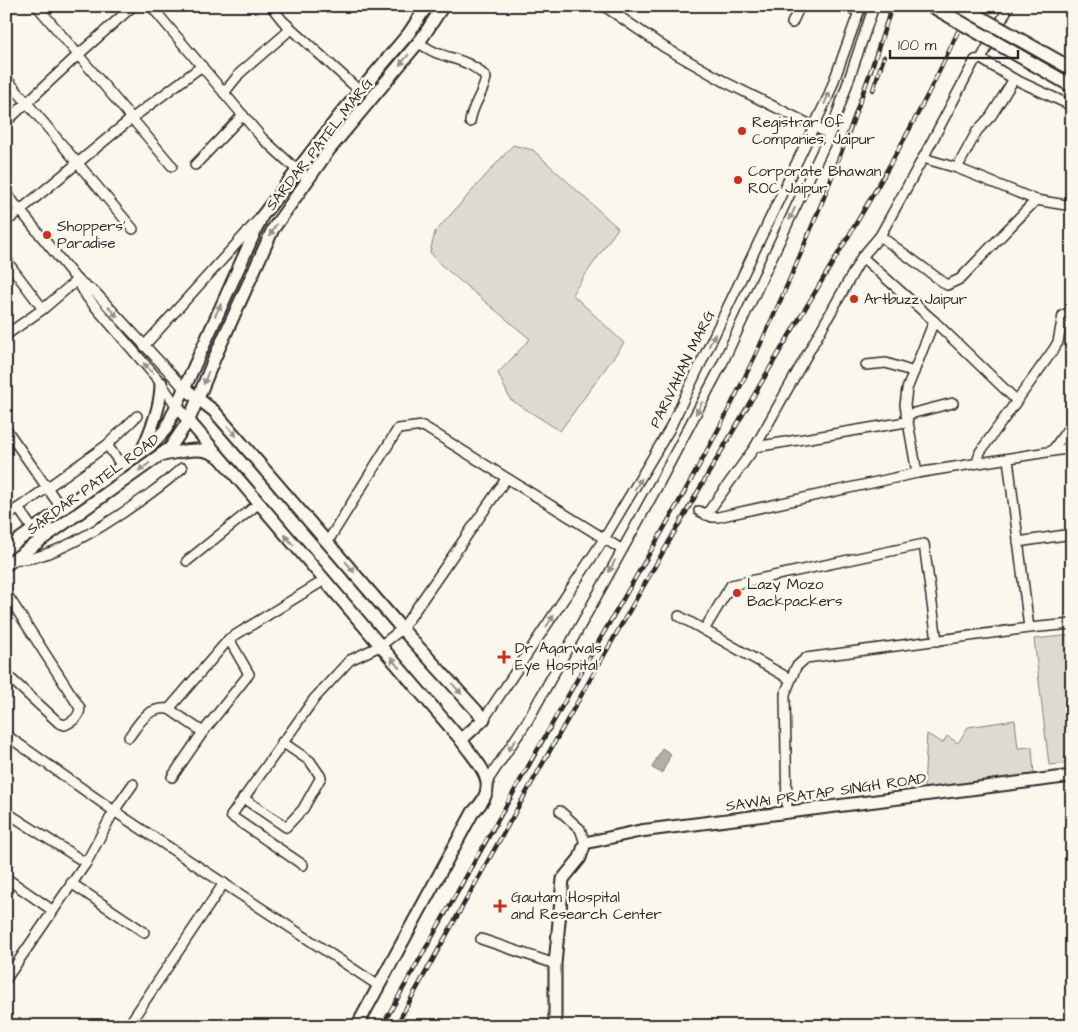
<svg xmlns="http://www.w3.org/2000/svg" width="1078" height="1032" font-family="'Architects Daughter',sans-serif">
<rect width="100%" height="100%" fill="#fbf7ec"/>
<filter id="ink" filterUnits="userSpaceOnUse"><feTurbulence type="fractalNoise" baseFrequency=".02" numOctaves="2"/><feDisplacementMap in="SourceGraphic" scale="10" xChannelSelector="R" yChannelSelector="G"/><feConvolveMatrix kernelMatrix="1 2 1 2 8 2 1 2 1" color-interpolation-filters="sRGB"/></filter>
<g filter="url(#ink)">
<!-- green -->
<g fill="#dddad0" stroke="#84827e">
<polygon points="513,145 533,150 618,228 572,294 624,343 560,431 510,399 498,373 530,339 440,264 430,252 435,232"/>
<polygon points="1072,635 1072,763 1049,765 1034,639"/>
<polygon points="1015,720 1018,748 1032,747 1034,774 924,788 927,734 943,743 947,736 958,743 968,727"/>
</g>
<!-- water -->
<polygon fill="#b1afa7" stroke="#7b7a75" points="662,748 671,754 662,773 652,768"/>
<g fill="none" stroke-linecap="round" stroke-linejoin="round">
<!-- minor casing -->
<g stroke="#2b2b2b" stroke-width="12">
<g id="minor">
<polyline points="37,6 172,166"/>
<polyline points="151,6 262,138 307,179"/>
<polyline points="271,6 282,20 361,92"/>
<polyline points="604,6 664,47 727,83 829,134"/>
<polyline points="846,6 859,12"/>
<polyline points="792,23 800,6"/>
<path d="M418 43C425 46 432 52 440 54 456 60 475 63 486 78 483 94 472 105 470 122"/>
<polyline points="981,59 1009,6"/>
<polyline points="6,78 133,229"/>
<polyline points="224,93 240,73 291,29"/>
<polyline points="6,122 78,55 133,6"/>
<polyline points="923,158 975,60 981,59 1014,79 1072,106"/>
<polyline points="195,165 243,115"/>
<polyline points="957,168 977,131 991,116 1014,79"/>
<polyline points="6,193 77,280 87,297 161,383 177,407"/>
<polyline points="6,222 131,119 202,66"/>
<polyline points="880,236 947,285 960,279 1036,200"/>
<polyline points="862,257 880,236 923,158 957,168 1036,200 1072,206"/>
<polyline points="6,260 43,309"/>
<polyline points="79,281 96,293 183,387"/>
<polyline points="6,335 43,309 77,280"/>
<polyline points="144,346 258,220"/>
<polyline points="866,365 886,363 914,372"/>
<polyline points="906,415 953,403"/>
<polyline points="6,429 62,509"/>
<polyline points="107,445 122,466"/>
<polyline points="755,447 906,422"/>
<polyline points="1052,451 1072,423"/>
<polyline points="977,463 980,452 1054,349 1058,342 1063,315 1072,312"/>
<polyline points="917,473 905,405 907,389 934,321 1016,400"/>
<polyline points="18,508 41,541"/>
<polyline points="699,511 712,517 718,517 917,473 1072,448"/>
<polyline points="706,515 755,447 862,257 934,321"/>
<polyline points="6,517 107,445 137,416"/>
<polyline points="328,541 398,429 423,426 621,549"/>
<polyline points="1018,542 1072,534"/>
<path d="M15 559C56 564 151 496 182 468"/>
<polyline points="187,561 258,504"/>
<path d="M6 593 80 708C79 718 73 721 65 725L59 723 9 677"/>
<polyline points="679,616 704,630"/>
<polyline points="1029,628 1072,624"/>
<polyline points="790,679 704,630 731,585 924,544 937,641"/>
<polyline points="484,719 604,539 669,430 828,97 861,6"/>
<polyline points="203,732 169,709 229,639 323,581"/>
<polyline points="6,735 114,811 379,986"/>
<path d="M129 737C140 722 148 706 169 709"/>
<polyline points="172,777 203,732 249,674 229,639"/>
<polyline points="488,780 528,720 656,489 721,366 832,129 874,6"/>
<polyline points="243,798 286,827 303,809 321,777 310,761 282,742"/>
<polyline points="560,811 580,829 585,843"/>
<polyline points="6,812 86,863"/>
<polyline points="787,813 785,694 796,667 806,658 1029,628 1008,459"/>
<polyline points="303,865 231,816 314,699 350,660 380,646 402,629 506,479"/>
<polyline points="6,878 52,910"/>
<polyline points="71,883 144,932"/>
<polyline points="481,939 555,964"/>
<polyline points="6,979 86,863 114,811 133,784"/>
<polyline points="128,1026 224,883"/>
</g>
</g>
<!-- tertiary casing -->
<g stroke="#2b2b2b" stroke-width="15">
<g id="tertiary">
<polyline points="183,387 214,411 402,629 484,719 461,740"/>
<path d="M177 407 461 740C479 766 503 784 473 812L357 1026"/>
<path d="M142 451C151 429 161 408 161 383"/>
<path d="M163 455C181 452 202 445 217 456"/>
<polyline points="6,549 150,446 166,429 262,216 339,116 409,33 427,6"/>
<polyline points="6,565 170,448 189,420 215,357 273,229 329,150 422,38 443,6"/>
<polyline points="555,1026 555,964 563,879 580,858 585,843 640,831 1072,776"/>
</g>
</g>
<!-- minor -->
<use href="#minor" stroke="#fbf7ec" stroke-width="9"/>
<!-- tertiary -->
<use href="#tertiary" stroke="#fbf7ec" stroke-width="11"/>
<!-- rail casing -->
<g stroke="#2b2b2b" stroke-width="4.5">
<g id="rail">
<polyline points="873,90 884,57"/>
<path d="M382 1026C453 899 524 772 596 646 646 559 697 474 741 385 801 262 851 136 892 6"/>
<path d="M396 1026C513 815 631 605 753 397 827 268 911 144 969 6"/>
</g>
</g>
<!-- rail -->
<use href="#rail" stroke="#fbf7ec" stroke-width="2.5" stroke-dasharray="8" stroke-linecap="butt"/>
<!-- secondary-bridge casing -->
<g stroke="#2b2b2b" stroke-width="16" stroke-linecap="butt">
<g id="secondary-bridge">
<polyline points="932,6 1072,86"/>
<polyline points="960,6 1072,69"/>
</g>
</g>
<!-- secondary-bridge -->
<use href="#secondary-bridge" stroke="#fbf7ec" stroke-width="12"/>
</g>
<!-- one-way arrows -->
<defs><path id="oneway-solid" d="M-6-.8H1V-3.2L6.5 0L1 3.2V.8H-6Z" transform="scale(1.25)"/></defs>
<g fill="#93918c">
<use href="#oneway-solid" transform="translate(404 60) rotate(130)"/>
<use href="#oneway-solid" transform="translate(827 98) rotate(-67)"/>
<use href="#oneway-solid" transform="translate(792 214) rotate(115)"/>
<use href="#oneway-solid" transform="translate(273 230) rotate(119)"/>
<use href="#oneway-solid" transform="translate(218 310) rotate(-65)"/>
<use href="#oneway-solid" transform="translate(113 312) rotate(48)"/>
<use href="#oneway-solid" transform="translate(712 340) rotate(-64)"/>
<use href="#oneway-solid" transform="translate(148 368) rotate(-132)"/>
<use href="#oneway-solid" transform="translate(206 378) rotate(111)"/>
<use href="#oneway-solid" transform="translate(699 408) rotate(118)"/>
<use href="#oneway-solid" transform="translate(232 431) rotate(49)"/>
<use href="#oneway-solid" transform="translate(144 467) rotate(144)"/>
<use href="#oneway-solid" transform="translate(638 484) rotate(-60)"/>
<use href="#oneway-solid" transform="translate(289 540) rotate(-130)"/>
<use href="#oneway-solid" transform="translate(612 566) rotate(118)"/>
<use href="#oneway-solid" transform="translate(350 567) rotate(50)"/>
<use href="#oneway-solid" transform="translate(550 621) rotate(-57)"/>
<use href="#oneway-solid" transform="translate(395 663) rotate(-130)"/>
<use href="#oneway-solid" transform="translate(457 689) rotate(48)"/>
<use href="#oneway-solid" transform="translate(512 745) rotate(124)"/>
</g>
</g>
<!-- markers -->
<g fill="#c8321e" stroke="#fbf7ec" stroke-width="2">
<circle cx="742" cy="131" r="5"/>
<circle cx="738" cy="180" r="5"/>
<circle cx="47" cy="235" r="5"/>
<circle cx="854" cy="299" r="5"/>
<circle cx="737" cy="593" r="5"/>
<path d="M501.5 649.5h5v5h5v5h-5v5h-5v-5h-5v-5h5z"/>
<path d="M497.5 898.5h5v5h5v5h-5v5h-5v-5h-5v-5h5z"/>
</g>
<g text-anchor="middle" stroke-width="5" stroke-linejoin="round" paint-order="stroke">
<!-- poi labels -->
<g font-size="15" fill="#2b2b2b" stroke="#fbf7ec" text-anchor="start">
<text x="752" y="127">Registrar Of<tspan x="752" dy="17">Companies, Jaipur</tspan></text>
<text x="748" y="176">Corporate Bhawan<tspan x="748" dy="17">ROC Jaipur</tspan></text>
<text x="57" y="231">Shoppers'<tspan x="57" dy="17">Paradise</tspan></text>
<text x="864" y="304">Artbuzz Jaipur</text>
<text x="747" y="589">Lazy Mozo<tspan x="747" dy="17">Backpackers</tspan></text>
<text x="515" y="653">Dr Agarwals<tspan x="515" dy="17">Eye Hospital</tspan></text>
<text x="511" y="902">Gautam Hospital<tspan x="511" dy="17">and Research Center</tspan></text>
</g>
<!-- street labels -->
<g font-size="15" fill="#2b2b2b" stroke="#fbf7ec">
<text transform="translate(319 144) rotate(-52)" y="5">SARDAR PATEL MARG</text>
<text transform="translate(682 369) rotate(-64)" y="5">PARIVAHAN MARG</text>
<text transform="translate(93 484) rotate(-36)" y="5">SARDAR PATEL ROAD</text>
<text transform="translate(826 792) rotate(-8)" y="5">SAWAI PRATAP SINGH ROAD</text>
</g>
</g>
<!-- margin -->
<rect width="1078" height="1032" fill="none" stroke="#fbf7ec" stroke-width="25"/>
<rect x="12" y="12" width="1053" height="1007" fill="none" stroke="#2b2b2b" stroke-width="2" filter="url(#ink)"/>
<!-- scale -->
<path d="M890 50v8h128v-8" fill="none" stroke="#2b2b2b" stroke-width="2.5"/>
<text x="898" y="50" font-size="15" fill="#2b2b2b" stroke="#fbf7ec" stroke-width="4" paint-order="stroke">100 m</text>
</svg>
